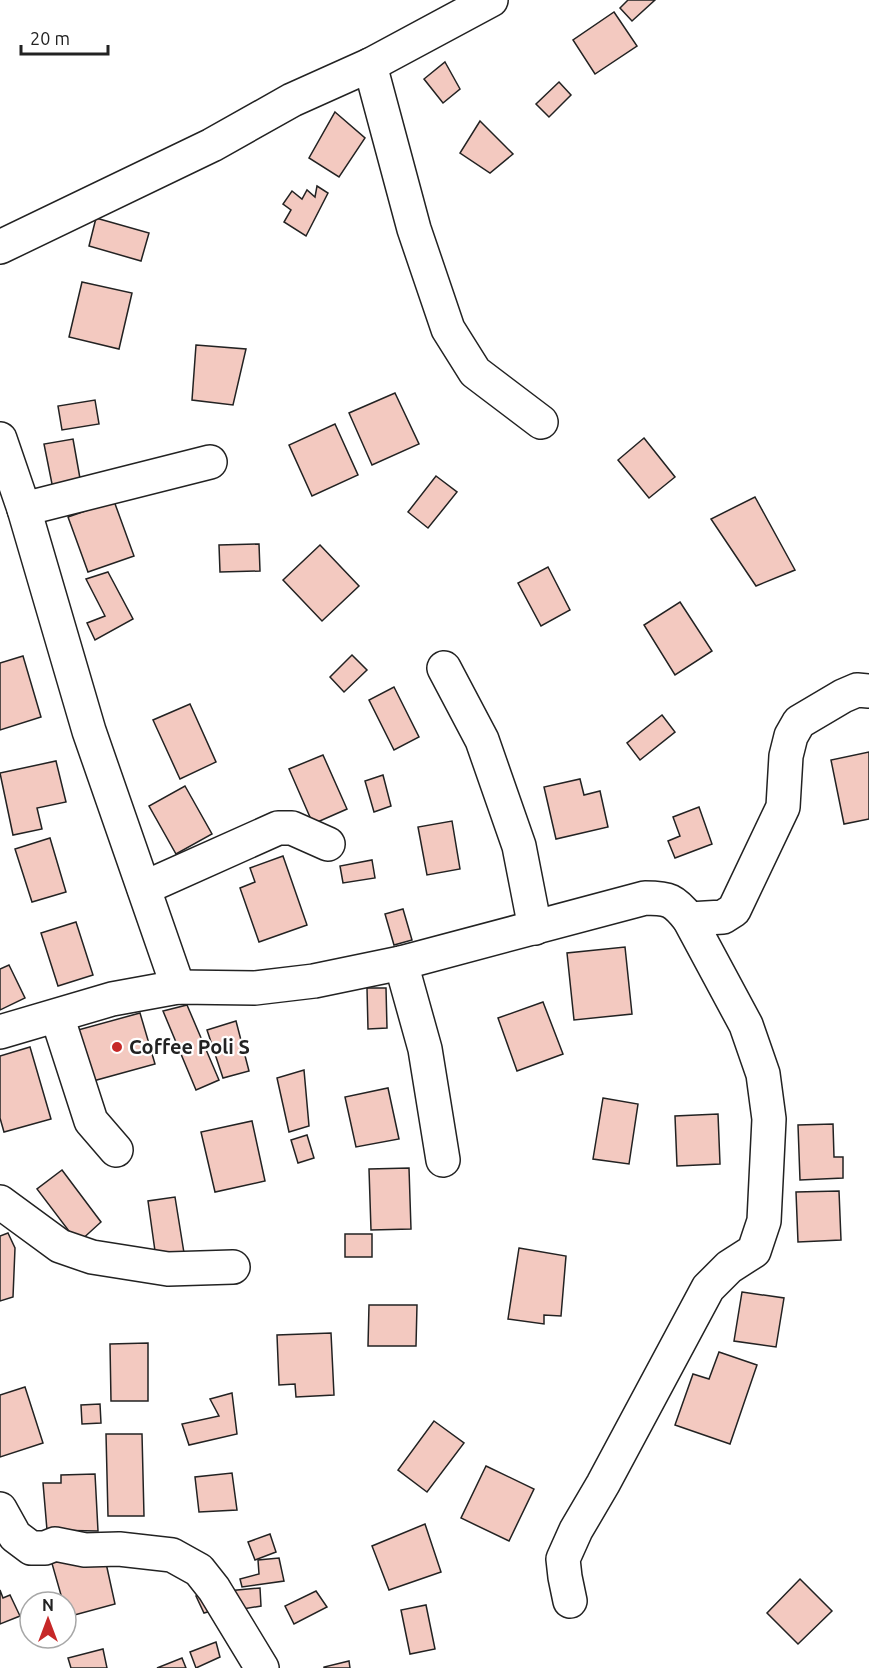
<svg xmlns="http://www.w3.org/2000/svg" width="869" height="1668" font-family="Ubuntu,sans-serif">
<rect width="100%" height="100%" fill="#fff"/>
<!-- building -->
<g fill="#f3c9c0" stroke="#222" stroke-width="1.5">
<polygon points="628,0 655,0 632,21 620,8"/>
<polygon points="614,12 637,46 595,74 573,40"/>
<polygon points="445,62 460,89 443,103 424,79"/>
<polygon points="559,82 571,95 549,117 536,104"/>
<polygon points="335,112 365,138 339,177 309,158"/>
<polygon points="480,121 513,154 490,173 460,153"/>
<polygon points="317,186 328,193 306,236 284,222 291,210 283,204 292,191 302,199 307,190 315,197"/>
<polygon points="96,218 149,233 141,261 89,246"/>
<polygon points="82,282 132,293 119,349 69,337"/>
<polygon points="196,345 246,349 233,405 192,400"/>
<polygon points="395,393 419,444 372,465 349,413"/>
<polygon points="95,400 99,424 62,430 58,406"/>
<polygon points="335,424 358,475 312,496 289,445"/>
<polygon points="644,438 675,477 649,498 618,460"/>
<polygon points="73,439 81,484 53,489 44,444"/>
<polygon points="436,476 457,492 428,528 408,512"/>
<polygon points="755,497 795,570 756,586 711,519"/>
<polygon points="114,501 134,556 88,572 68,517"/>
<polygon points="259,544 260,571 220,572 219,545"/>
<polygon points="320,545 359,586 322,621 283,580"/>
<polygon points="548,567 570,610 541,626 518,583"/>
<polygon points="108,572 133,619 95,640 87,623 105,616 86,579"/>
<polygon points="680,602 712,651 675,675 644,625"/>
<polygon points="352,655 367,670 344,692 330,677"/>
<polygon points="23,656 41,717 0,730 0,663"/>
<polygon points="394,687 419,737 394,750 369,700"/>
<polygon points="190,704 216,762 180,779 153,720"/>
<polygon points="662,715 675,732 640,760 627,743"/>
<polygon points="869,752 869,819 844,824 831,760"/>
<polygon points="323,755 347,809 313,824 289,769"/>
<polygon points="56,761 66,802 37,808 42,829 13,835 0,773"/>
<polygon points="383,775 391,806 374,812 365,781"/>
<polygon points="580,779 584,795 600,791 608,827 556,839 544,787"/>
<polygon points="185,786 212,834 176,854 149,806"/>
<polygon points="699,807 712,844 675,858 668,841 680,836 673,817"/>
<polygon points="452,821 460,869 427,875 418,827"/>
<polygon points="50,838 66,892 32,902 15,849"/>
<polygon points="283,856 307,925 259,942 240,888 255,882 250,868"/>
<polygon points="372,860 375,878 343,883 340,866"/>
<polygon points="403,909 412,940 394,945 385,914"/>
<polygon points="76,922 93,975 58,986 41,933"/>
<polygon points="625,947 632,1014 574,1020 567,953"/>
<polygon points="9,965 25,998 0,1010 0,969"/>
<polygon points="367,988 386,988 387,1028 368,1029"/>
<polygon points="543,1002 563,1054 517,1071 498,1018"/>
<polygon points="187,1005 219,1080 196,1090 163,1011"/>
<polygon points="140,1013 155,1064 93,1081 78,1030"/>
<polygon points="236,1021 249,1071 223,1078 207,1030"/>
<polygon points="30,1047 51,1119 4,1132 0,1118 0,1056"/>
<polygon points="304,1070 309,1126 289,1132 277,1078"/>
<polygon points="388,1088 399,1139 356,1147 345,1097"/>
<polygon points="603,1098 638,1104 629,1164 593,1159"/>
<polygon points="718,1114 720,1164 677,1166 675,1116"/>
<polygon points="252,1121 265,1181 215,1192 201,1132"/>
<polygon points="833,1124 834,1157 843,1157 843,1178 800,1180 798,1125"/>
<polygon points="307,1135 314,1158 298,1163 291,1140"/>
<polygon points="409,1168 411,1229 371,1230 369,1169"/>
<polygon points="62,1170 101,1222 78,1243 37,1189"/>
<polygon points="839,1191 841,1240 798,1242 796,1192"/>
<polygon points="175,1197 184,1253 155,1251 148,1201"/>
<polygon points="8,1233 15,1248 13,1297 0,1301 0,1236"/>
<rect x="345" y="1234" width="27" height="23"/>
<polygon points="519,1248 566,1256 561,1316 544,1315 544,1324 508,1319"/>
<polygon points="742,1292 784,1298 776,1347 734,1341"/>
<polygon points="369,1305 417,1305 416,1346 368,1346"/>
<polygon points="331,1333 334,1395 296,1397 295,1384 279,1385 277,1335"/>
<polygon points="148,1343 148,1401 111,1401 110,1344"/>
<polygon points="719,1352 757,1365 730,1444 675,1425 693,1374 709,1379"/>
<polygon points="25,1387 43,1443 0,1457 0,1395"/>
<polygon points="232,1393 237,1434 189,1445 182,1424 219,1416 210,1399"/>
<polygon points="100,1404 101,1423 82,1424 81,1405"/>
<polygon points="434,1421 464,1443 427,1492 398,1470"/>
<polygon points="106,1434 142,1434 144,1516 108,1516"/>
<polygon points="486,1466 534,1489 509,1541 461,1518"/>
<polygon points="232,1473 237,1510 199,1512 195,1477"/>
<polygon points="95,1474 98,1531 47,1530 43,1483 61,1483 61,1475"/>
<polygon points="425,1524 441,1572 389,1590 372,1546"/>
<polygon points="270,1534 276,1552 255,1560 248,1542"/>
<polygon points="104,1554 115,1604 67,1617 66,1602 63,1602 51,1560"/>
<polygon points="279,1558 284,1581 242,1587 240,1579 259,1574 258,1560"/>
<polygon points="800,1579 832,1611 798,1644 767,1613"/>
<polygon points="260,1588 261,1606 231,1611 227,1591"/>
<polygon points="0,1590 3,1598 10,1595 20,1616 0,1624"/>
<polygon points="316,1591 327,1607 294,1624 285,1606"/>
<polygon points="212,1593 218,1609 204,1613 196,1596"/>
<polygon points="426,1605 435,1649 410,1654 401,1610"/>
<polygon points="216,1642 220,1657 196,1668 190,1652"/>
<polygon points="103,1649 107,1668 71,1668 68,1658"/>
<polygon points="182,1658 186,1668 157,1668"/>
<polygon points="349,1661 350,1668 324,1668 324,1667"/>
</g>
<g fill="none" stroke-linecap="round" stroke-linejoin="round">
<!-- minor casing -->
<g stroke="#222" stroke-width="36">
<g id="minor">
<polyline points="370,65 414,229 448,329 475,372 541,422"/>
<polyline points="0,247 212,145 292,100 370,65 491,0"/>
<polyline points="0,439 24,509 89,731 178,987"/>
<polyline points="24,509 210,462"/>
<polyline points="444,668 482,740 519,846 535,928"/>
<polyline points="144,888 278,828 292,828 328,844"/>
<polyline points="689,919 723,917 734,910 783,807 786,756 791,736 799,722 843,696 857,690 869,691"/>
<polyline points="401,963 425,1049 443,1160"/>
<polyline points="57,1016 91,1121 116,1150"/>
<path d="M0 1032 112 999 178 987 255 988 314 981 401 963 645 898C669 898 674 900 689 919L746 1025 763 1074 769 1119 764 1221 754 1251 729 1267 708 1288 603 1484 576 1530 563 1559 565 1577 570 1601"/>
<polyline points="0,1202 60,1246 92,1257 168,1269 233,1267"/>
<polyline points="0,1509 15,1536 31,1548 45,1548 55,1544 85,1550 119,1549 172,1555 199,1570 214,1589 262,1668"/>
</g>
</g>
<!-- minor -->
<use href="#minor" stroke="#fff" stroke-width="33"/>
</g>
<!-- markers -->
<circle fill="#c62828" stroke="#fff" stroke-width="2" cx="117" cy="1047" r="6"/>
<g text-anchor="middle" stroke-width="4.5" stroke-linejoin="round" paint-order="stroke">
<!-- poi labels -->
<g font-size="20" font-weight="bold" fill="#222" stroke="#fff" text-anchor="start">
<text x="129" y="1054">Coffee Poli S</text>
</g>
</g>
<!-- north arrow -->
<g transform="translate(48 1620)"><circle r="28" fill="#ffffff" stroke="#a7a7a7" stroke-width="1.5"/>
<path d="M0-4.5L10 22L0 15L-10 22Z" fill="#c62828"/>
<text y="-9" font-size="16" font-weight="bold" text-anchor="middle" fill="#222222">N</text>
</g>
<!-- scale -->
<path d="M21 45v9h87v-9" fill="none" stroke="#222222" stroke-width="3"/>
<text x="30" y="45" font-size="18" fill="#222222" stroke="#ffffff" stroke-width="4.5" paint-order="stroke">20 m</text>
</svg>
